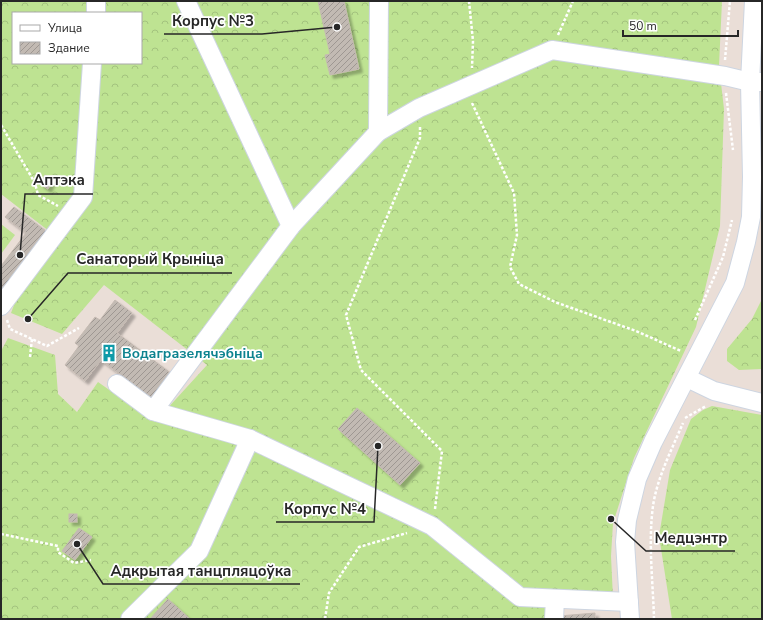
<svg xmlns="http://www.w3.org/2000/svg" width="763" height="620" font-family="'Nunito Sans',sans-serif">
<defs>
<pattern id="forest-crowns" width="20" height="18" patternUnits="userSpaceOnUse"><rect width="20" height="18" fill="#bee392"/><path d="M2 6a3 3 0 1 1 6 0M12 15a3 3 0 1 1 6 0" fill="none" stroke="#a3c37e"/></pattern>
<pattern id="building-hatch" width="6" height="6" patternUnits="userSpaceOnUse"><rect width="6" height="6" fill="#c2bab3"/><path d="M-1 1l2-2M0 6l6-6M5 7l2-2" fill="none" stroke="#9e9792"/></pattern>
<filter id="shadow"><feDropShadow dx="3.5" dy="3.5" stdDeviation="1" flood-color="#0004"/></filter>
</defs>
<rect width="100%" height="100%" fill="#eaded7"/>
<!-- forest -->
<g fill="url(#forest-crowns)" fill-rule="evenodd">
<path d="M1 1H722L719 66 724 109 720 226 696 327 634 458 613 523 611 556 613 598 550 595 546 619H1V351L8 338 55 355 58 394 77 412 98 382 155 422 207 365 104 285 62 334 11 313 17 297 58 238 1 194ZM13 13H141V63H13Z"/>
<polygon points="1,224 15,235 1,254"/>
<polygon points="762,299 762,369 739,370 727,361 727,349 752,319"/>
<polygon points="712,406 762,415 762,619 672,619 659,536 670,470 691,419 703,410"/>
</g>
<!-- building -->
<g fill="url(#building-hatch)" stroke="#c5bab2" filter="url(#shadow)">
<polygon points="318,1 344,1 359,69 330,75 325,55 330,54"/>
<polygon points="45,175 53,179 48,189 40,184"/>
<polygon points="14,207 46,231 1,291 1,266 26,233 5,217"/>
<polygon points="115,300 132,313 117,333 172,374 153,399 101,360 85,381 65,365 79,346 75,343 95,317 100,320"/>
<polygon points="357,408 420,463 400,485 338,429"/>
<rect x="69" y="514" width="8" height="8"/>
<polygon points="79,528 92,537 75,560 62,551"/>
<polygon points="168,599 190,619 150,619"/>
<polygon points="595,613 595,619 559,619 559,616"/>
</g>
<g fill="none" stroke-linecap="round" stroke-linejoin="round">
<!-- minor casing -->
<g stroke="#cdd5e1" stroke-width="20">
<g id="minor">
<polyline points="186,1 291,226"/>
<polyline points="96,13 96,1"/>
<polyline points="378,132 419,108 552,50 725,76 750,82 762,82"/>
<polyline points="1,306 83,197 92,63"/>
<polyline points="687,378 714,391 762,403"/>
<polyline points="117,384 153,411 250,439 432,526 520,597 629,602"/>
<polyline points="153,411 291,226 378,132 379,1"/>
<polyline points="130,619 199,551 250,439"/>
<polyline points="554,619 555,599"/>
<polyline points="630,619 625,542 627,520 637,479 653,442 735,283 746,242 751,217 752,177 750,82 754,1"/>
</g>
</g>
<!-- path -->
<g stroke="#fff" stroke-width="2.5" stroke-dasharray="3 2" stroke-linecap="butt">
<polyline points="469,1 473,41 472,68"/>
<polyline points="558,35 573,1"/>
<polyline points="725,60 730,1"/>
<polyline points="726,93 733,150"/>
<polyline points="472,103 514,193 517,235 510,267 519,284 555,302 636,331 681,351"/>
<polyline points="1,125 35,183 38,195 58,206"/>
<polyline points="420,127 420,138 346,315 361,370 442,451 435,509"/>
<polyline points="7,320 10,329 47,346 79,328"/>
<polyline points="695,320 723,257 732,220"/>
<polyline points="30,357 32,339"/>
<polyline points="685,418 706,406"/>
<polyline points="1,534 58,546 58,552 74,563 91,560"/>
<polyline points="325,619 329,593 359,547 407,533"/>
<path d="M654 619C653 582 648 543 653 506 657 478 672 449 683 423"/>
</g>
<!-- minor -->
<use href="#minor" stroke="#fff" stroke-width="18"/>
</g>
<!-- icons -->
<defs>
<g id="building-bare" transform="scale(1.38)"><path d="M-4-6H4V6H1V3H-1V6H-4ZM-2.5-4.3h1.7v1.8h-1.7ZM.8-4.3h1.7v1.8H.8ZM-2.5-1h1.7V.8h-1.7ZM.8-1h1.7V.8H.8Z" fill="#0f9aa8" stroke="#fff" stroke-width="2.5" paint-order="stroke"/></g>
</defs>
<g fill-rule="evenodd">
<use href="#building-bare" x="109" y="353"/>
</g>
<g text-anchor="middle" stroke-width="3.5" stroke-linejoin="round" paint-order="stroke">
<!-- culture labels -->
<g font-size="14" font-weight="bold" fill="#0d838f" stroke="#fff" text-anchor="start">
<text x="122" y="358">Водагразелячэбніца</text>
</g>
</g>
<!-- callouts -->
<path fill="none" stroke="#272727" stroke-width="1.5" d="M337 27L262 34H164M20 255L25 194H93M28 319L68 273H232M378 446L374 522H276M611 519L646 551H735M77 544L103 584H300"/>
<g fill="#272727" stroke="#fff" stroke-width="1.5">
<circle cx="337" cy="27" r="4"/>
<circle cx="20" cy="255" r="4"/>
<circle cx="28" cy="319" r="4"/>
<circle cx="378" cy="446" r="4"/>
<circle cx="611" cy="519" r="4"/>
<circle cx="77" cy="544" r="4"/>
</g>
<g font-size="15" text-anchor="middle" font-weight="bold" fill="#272727" stroke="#fff" stroke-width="3.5" stroke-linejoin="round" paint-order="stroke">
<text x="213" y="26">Корпус №3</text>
<text x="59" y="185">Аптэка</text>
<text x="150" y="264">Санаторый Крыніца</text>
<text x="325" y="514">Корпус №4</text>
<text x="691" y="543">Медцэнтр</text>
<text x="201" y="576">Адкрытая танцпляцоўка</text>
</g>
<!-- border -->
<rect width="763" height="620" fill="none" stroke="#272727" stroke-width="4"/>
<!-- legend -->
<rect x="12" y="12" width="130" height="52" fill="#ffffff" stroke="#a9a9a9"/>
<rect x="20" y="25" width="20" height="6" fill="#ffffff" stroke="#a9a9a9"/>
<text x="48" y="32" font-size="12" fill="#272727">Улица</text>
<rect x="20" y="42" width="20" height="12" fill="url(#building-hatch)" stroke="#a9a9a9"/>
<text x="48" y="52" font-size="12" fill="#272727">Здание</text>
<!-- scale -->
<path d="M623 30v6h115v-6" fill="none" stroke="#272727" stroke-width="2"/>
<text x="629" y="30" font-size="12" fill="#272727" stroke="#ffffff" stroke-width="3" paint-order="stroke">50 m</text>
</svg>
